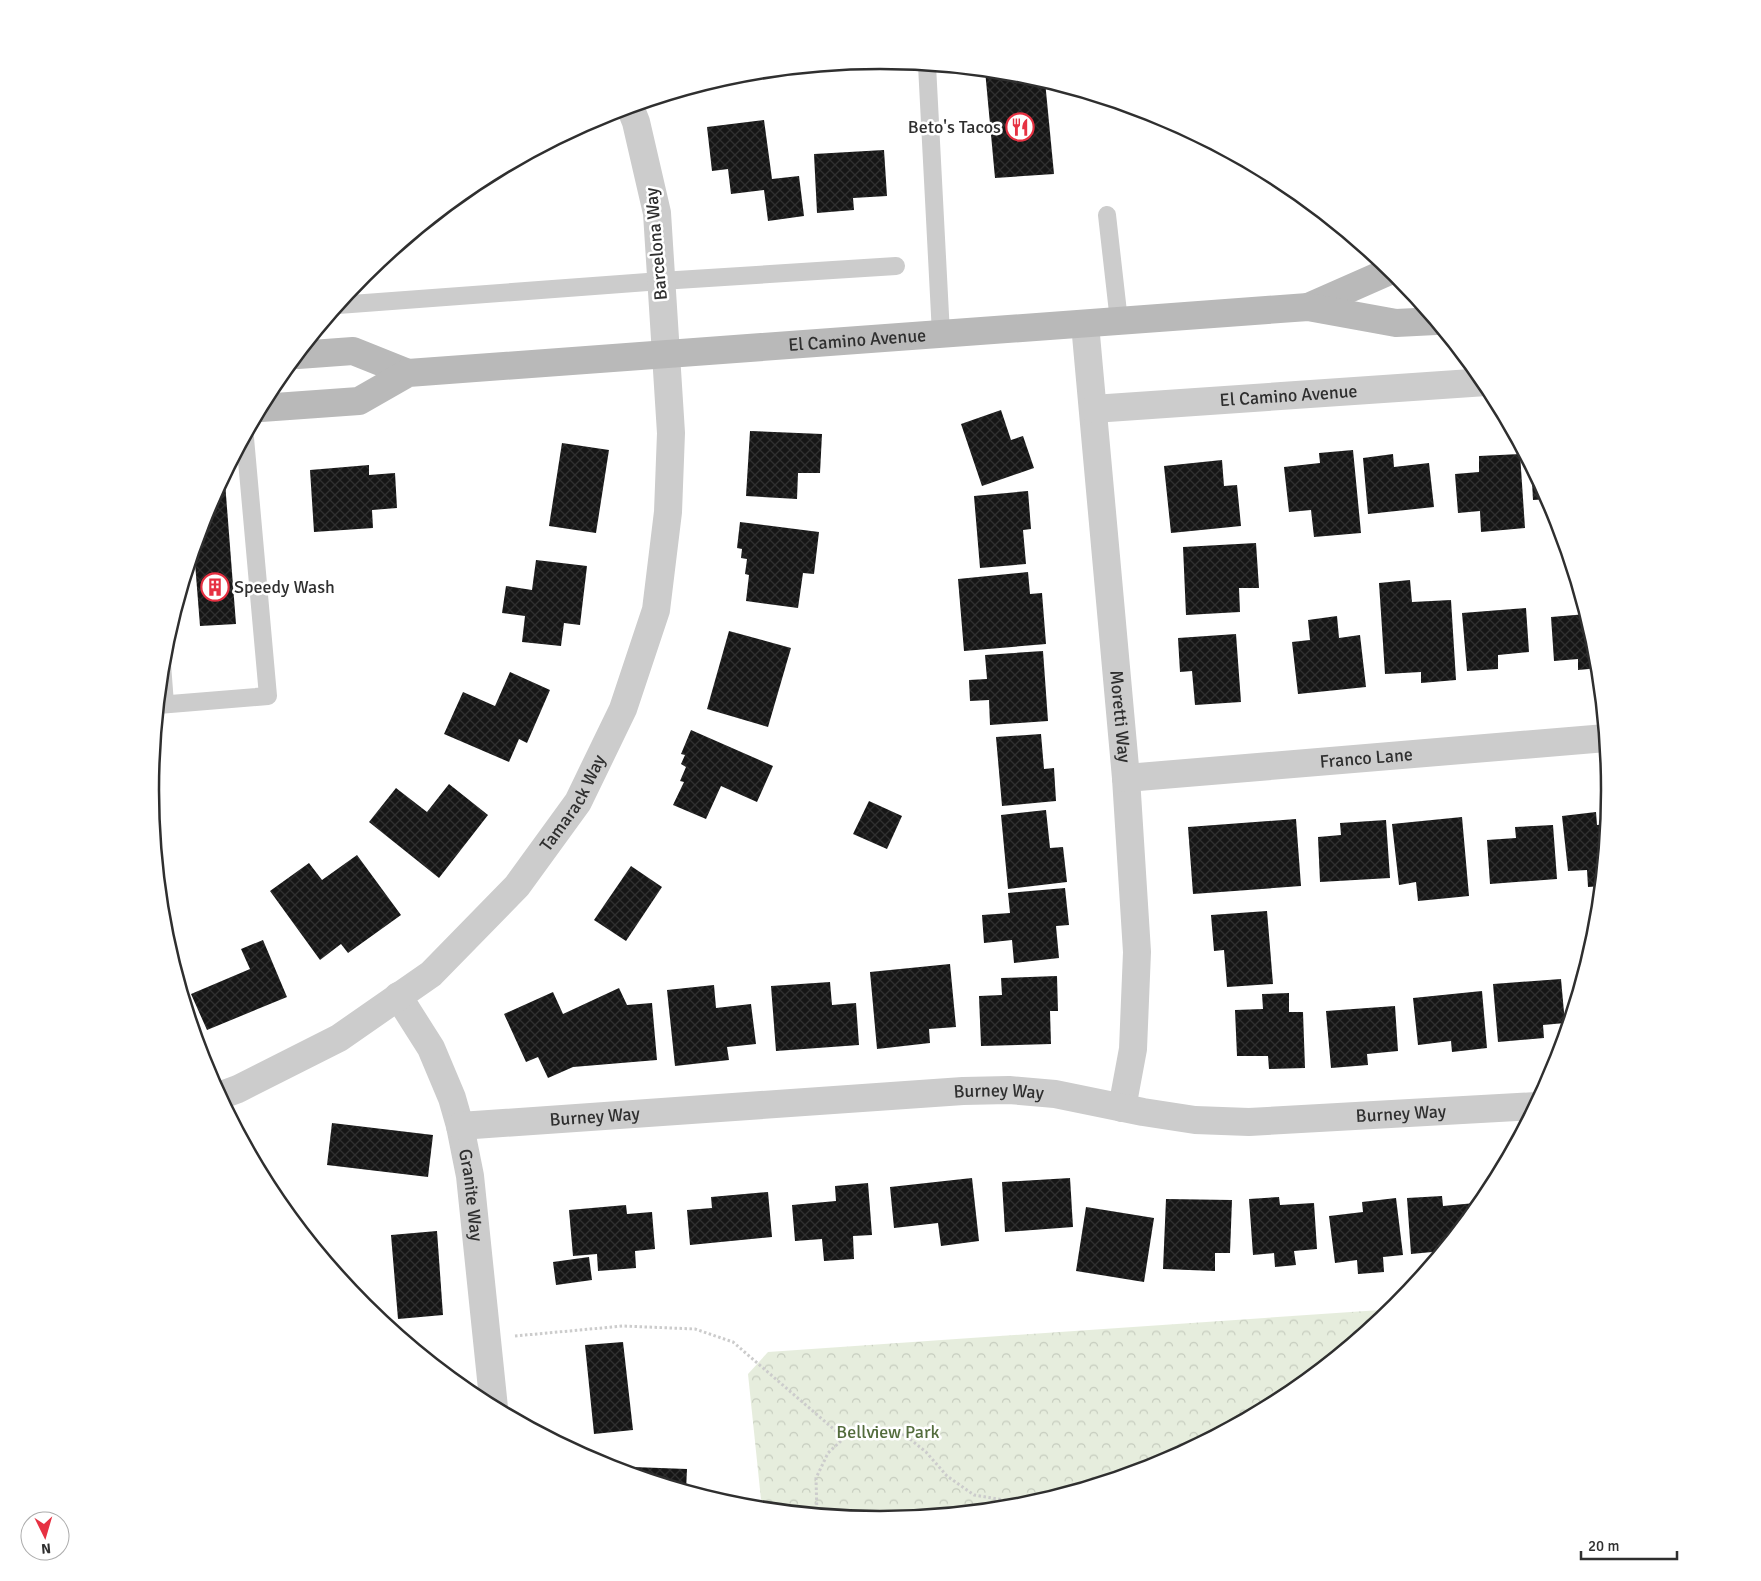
<svg xmlns="http://www.w3.org/2000/svg" width="1761" height="1581" font-family="Signika,sans-serif">
<defs>
<pattern id="park-crowns" width="20" height="18" patternUnits="userSpaceOnUse" patternTransform="scale(1.25)"><rect width="20" height="18" fill="#e6eddd"/><path d="M2 6a3 3 0 1 1 6 0M12 15a3 3 0 1 1 6 0" fill="none" stroke="#c6ccbe"/></pattern>
<pattern id="building-cross-hatch" width="8" height="8" patternUnits="userSpaceOnUse" patternTransform="scale(1.25)"><rect width="8" height="8" fill="#161616"/><path d="M0 0l8 8M0 8l8-8" fill="none" stroke="#303030"/></pattern>
</defs>
<rect width="100%" height="100%" fill="#fff"/>
<!-- park -->
<polygon fill="url(#park-crowns)" points="1395,1309 1286,1398 1160,1466 1023,1507 880,1521 762,1509 748,1374 768,1352"/>
<!-- building -->
<g fill="url(#building-cross-hatch)">
<polygon points="985,70 1023,74 1045,81 1054,174 995,178"/>
<polygon points="764,120 772,179 799,176 804,216 768,221 764,190 731,194 728,169 712,171 707,127"/>
<polygon points="884,150 887,196 853,198 854,210 817,213 814,154"/>
<polygon points="1001,410 1011,440 1023,436 1034,468 982,486 961,424"/>
<polygon points="750,431 822,434 820,473 798,473 797,499 746,496"/>
<polygon points="562,443 609,450 596,533 549,526"/>
<polygon points="1353,450 1361,533 1314,537 1311,510 1289,512 1284,467 1320,463 1319,453"/>
<polygon points="1393,454 1394,467 1429,463 1434,507 1368,514 1363,458"/>
<polygon points="1520,454 1525,528 1481,532 1480,511 1458,513 1455,474 1479,472 1479,456"/>
<polygon points="1222,460 1224,486 1237,485 1241,526 1171,533 1164,466"/>
<polygon points="369,465 369,475 395,473 397,508 372,510 373,528 314,532 310,470"/>
<polygon points="1531,465 1549,499 1533,500"/>
<polygon points="225,482 236,624 200,626 194,550 206,511 221,483"/>
<polygon points="1028,491 1031,529 1023,530 1026,564 980,568 974,496"/>
<polygon points="740,522 819,532 814,574 803,573 798,608 746,601 749,575 745,574 747,559 741,558 742,549 737,548"/>
<polygon points="1256,543 1259,588 1239,588 1240,612 1186,615 1183,547"/>
<polygon points="536,560 587,566 580,625 564,623 561,646 522,642 525,616 502,613 506,586 532,590"/>
<polygon points="1028,572 1030,594 1042,593 1046,644 964,651 958,579"/>
<polygon points="1410,580 1412,602 1451,600 1456,680 1421,683 1421,672 1385,674 1379,583"/>
<polygon points="1526,608 1529,652 1498,655 1498,669 1467,671 1462,613"/>
<polygon points="1587,614 1597,648 1599,668 1578,670 1578,659 1554,661 1551,617"/>
<polygon points="1337,616 1339,638 1360,635 1366,687 1298,694 1292,642 1310,640 1308,620"/>
<polygon points="729,631 791,648 768,727 707,709"/>
<polygon points="1236,634 1241,702 1195,705 1192,671 1180,672 1178,638"/>
<polygon points="1043,651 1048,721 990,725 989,700 970,701 969,680 987,679 985,655"/>
<polygon points="510,672 550,690 527,743 519,739 509,762 444,734 463,692 495,706"/>
<polygon points="691,730 773,766 757,802 721,786 706,819 673,805 684,782 680,781 686,767 681,764 685,755 681,754"/>
<polygon points="1041,734 1044,769 1054,768 1056,801 1002,806 996,737"/>
<polygon points="449,784 488,815 439,878 369,822 396,788 427,812"/>
<polygon points="869,801 902,816 887,849 853,834"/>
<polygon points="1046,810 1050,848 1063,847 1067,882 1008,889 1001,815"/>
<polygon points="1596,812 1597,825 1608,824 1602,886 1588,887 1587,870 1568,871 1562,816"/>
<polygon points="1462,817 1469,896 1418,901 1416,882 1399,885 1392,824"/>
<polygon points="1296,819 1301,886 1193,894 1188,827"/>
<polygon points="1386,820 1390,878 1320,882 1318,837 1341,835 1340,823"/>
<polygon points="1553,825 1557,879 1490,884 1487,840 1516,838 1515,827"/>
<polygon points="357,855 401,915 348,953 341,944 320,960 270,891 309,863 322,880"/>
<polygon points="631,866 662,887 626,941 594,920"/>
<polygon points="1065,888 1069,925 1056,926 1059,958 1014,963 1012,940 984,943 982,915 1010,913 1008,893"/>
<polygon points="1267,911 1273,984 1227,987 1224,950 1214,951 1211,915"/>
<polygon points="263,940 287,997 207,1030 191,994 250,969 241,949"/>
<polygon points="950,964 956,1027 929,1029 930,1043 877,1049 870,972"/>
<polygon points="1057,976 1058,1011 1050,1011 1051,1044 981,1046 979,996 1002,995 1001,978"/>
<polygon points="1561,979 1565,1023 1543,1025 1544,1038 1498,1042 1493,984"/>
<polygon points="830,982 832,1005 856,1003 859,1045 776,1051 771,986"/>
<polygon points="714,985 716,1008 751,1004 756,1044 727,1047 729,1060 675,1066 667,990"/>
<polygon points="619,988 627,1005 652,1003 657,1060 573,1067 548,1078 538,1057 526,1062 504,1014 553,992 563,1014"/>
<polygon points="1482,991 1487,1048 1452,1052 1451,1041 1418,1045 1413,998"/>
<polygon points="1289,993 1289,1012 1303,1012 1305,1068 1269,1069 1268,1056 1237,1056 1235,1010 1263,1009 1262,994"/>
<polygon points="1395,1006 1398,1051 1367,1054 1368,1065 1331,1068 1326,1011"/>
<polygon points="332,1123 433,1135 428,1177 327,1165"/>
<polygon points="972,1178 979,1241 941,1246 938,1223 894,1228 890,1187"/>
<polygon points="1070,1178 1073,1227 1005,1232 1002,1182"/>
<polygon points="868,1183 872,1235 853,1236 854,1259 824,1261 822,1239 795,1241 792,1205 836,1201 835,1186"/>
<polygon points="768,1192 772,1237 690,1245 687,1210 712,1208 711,1197"/>
<polygon points="1442,1196 1443,1206 1475,1203 1476,1211 1443,1251 1411,1254 1407,1198"/>
<polygon points="1279,1197 1280,1205 1314,1203 1317,1249 1294,1251 1296,1265 1275,1267 1274,1253 1253,1255 1249,1199"/>
<polygon points="1396,1198 1403,1255 1383,1257 1384,1272 1358,1274 1357,1260 1335,1263 1329,1216 1363,1212 1362,1202"/>
<polygon points="1166,1199 1232,1200 1230,1253 1215,1253 1215,1271 1163,1269"/>
<polygon points="626,1205 627,1214 652,1212 655,1249 635,1251 636,1268 598,1271 597,1254 573,1256 569,1210"/>
<polygon points="1086,1207 1154,1218 1144,1282 1076,1271"/>
<polygon points="437,1231 443,1315 398,1319 391,1235"/>
<polygon points="589,1257 592,1280 556,1285 553,1262"/>
<polygon points="623,1342 633,1430 594,1434 585,1345"/>
<polygon points="606,1466 687,1469 686,1491 606,1467"/>
</g>
<g fill="none" stroke-linecap="round" stroke-linejoin="round">
<!-- path -->
<g stroke="#ccc" stroke-width="3" stroke-dasharray="2.5 2.5" stroke-linecap="butt">
<polyline points="515,1336 623,1326 695,1329 733,1342 844,1438"/>
<polyline points="817,1515 816,1478 828,1453 844,1438 870,1432 905,1435 926,1452 947,1476 974,1495 1010,1501 1056,1497"/>
</g>
<!-- service -->
<g stroke="#ccc" stroke-width="18">
<polyline points="927,65 941,334"/>
<polyline points="1107,215 1119,321"/>
<polyline points="338,305 661,281 896,266"/>
<polyline points="162,664 165,704"/>
<polyline points="158,705 268,696 245,438"/>
</g>
<!-- minor -->
<g stroke="#ccc" stroke-width="28">
<path id="s1" d="M1085 324 1126 778 1137 952 1133 1049 1122 1108"/>
<path id="s2" d="M1093 409 1486 382"/>
<path id="s3" d="M1126 778 1606 738"/>
<path id="s4" d="M398 996 431 1048 452 1098 460 1126 470 1176 494 1408"/>
<path id="s5" d="M219 1096 238 1089 339 1038 431 974 517 886 578 802 623 709 656 610 668 512 671 433 657 213 636 122 630 107"/>
<path id="s6" d="M460 1126 963 1091 1009 1090 1055 1094 1143 1112 1195 1120 1249 1122 1536 1106"/>
</g>
<!-- secondary -->
<g stroke="#b9b9b9" stroke-width="28">
<polyline points="1308,307 1392,270"/>
<polyline points="298,355 353,351 408,373"/>
<path id="s7" d="M261 408 359 401 408 373 1308 307 1396 323 1436 321"/>
</g>
</g>
<!-- icons -->
<defs>
<g id="restaurant-ring" transform="scale(1.4375)"><circle r="9.5" fill="#fff" stroke="#e63142" stroke-width="1.5"/><path d="M-5-6h1v4h1v-4h1v4h1v-4h1v5L-1.5 .5V6h-2V.5L-5-1ZM5-6V6H3V1.5H1.5Q1.5-4 5-6Z" fill="#e63142"/></g>
<g id="building-ring" transform="scale(1.4375)"><circle r="9.5" fill="#fff" stroke="#e63142" stroke-width="1.5"/><path d="M-4-6H4V6H1V3H-1V6H-4ZM-2.5-4.3h1.7v1.8h-1.7ZM.8-4.3h1.7v1.8H.8ZM-2.5-1h1.7V.8h-1.7ZM.8-1h1.7V.8H.8Z" fill="#e63142"/></g>
</defs>
<g fill-rule="evenodd">
<use href="#restaurant-ring" x="1020" y="127"/>
<use href="#building-ring" x="215" y="587"/>
</g>
<g text-anchor="middle" stroke-width="5" stroke-linejoin="round" paint-order="stroke">
<!-- poi labels -->
<g font-size="18" fill="#2f2f2f" stroke="#fff" text-anchor="end">
<text x="1001" y="133">Beto's Tacos</text>
<text x="234" y="593" text-anchor="start">Speedy Wash</text>
</g>
<!-- street labels -->
<g font-size="18" fill="#2f2f2f" stroke="#fff">
<text transform="translate(656 244) rotate(-95)" y="6">Barcelona Way</text>
<text dy="6" stroke="none"><textPath href="#s7" startOffset="605">El Camino Avenue</textPath></text>
<text dy="6" stroke="none"><textPath href="#s2" startOffset="196">El Camino Avenue</textPath></text>
<text dy="6" stroke="none"><textPath href="#s1" startOffset="394">Moretti Way</textPath></text>
<text dy="6" stroke="none"><textPath href="#s3" startOffset="241">Franco Lane</textPath></text>
<text dy="6" stroke="none"><textPath href="#s5" startOffset="469">Tamarack Way</textPath></text>
<text dy="6" stroke="none"><textPath href="#s6" startOffset="540">Burney Way</textPath></text>
<text dy="6" stroke="none"><textPath href="#s6" startOffset="945">Burney Way</textPath></text>
<text dy="6" stroke="none"><textPath href="#s6" startOffset="135">Burney Way</textPath></text>
<text dy="6" stroke="none"><textPath href="#s4" startOffset="215">Granite Way</textPath></text>
</g>
<!-- park labels -->
<g font-size="18" fill="#536c3c" stroke="#fff">
<text x="888" y="1438">Bellview Park</text>
</g>
</g>
<!-- crop -->
<path d="M0 0H1761V1581H0ZM159 790a721 721 0 1 1 1442 0a721 721 0 1 1-1442 0Z" fill="#fff" fill-rule="evenodd"/>
<path fill="none" stroke="#2f2f2f" stroke-width="2.5" d="M159 790a721 721 0 1 1 1442 0a721 721 0 1 1-1442 0Z"/>
<!-- north arrow -->
<g transform="translate(45 1536) rotate(175)"><circle r="24" fill="#ffffff" stroke="#acacac"/>
<path d="M0-4L9 19L0 12L-9 19Z" fill="#e63142"/>
<text y="-8" font-size="14" font-weight="bold" text-anchor="middle" fill="#2f2f2f">N</text>
</g>
<!-- scale -->
<path d="M1581 1551v8h96v-8" fill="none" stroke="#2f2f2f" stroke-width="2.5"/>
<text x="1588" y="1551" font-size="15" fill="#2f2f2f" stroke="#ffffff" stroke-width="4" paint-order="stroke">20 m</text>
</svg>
